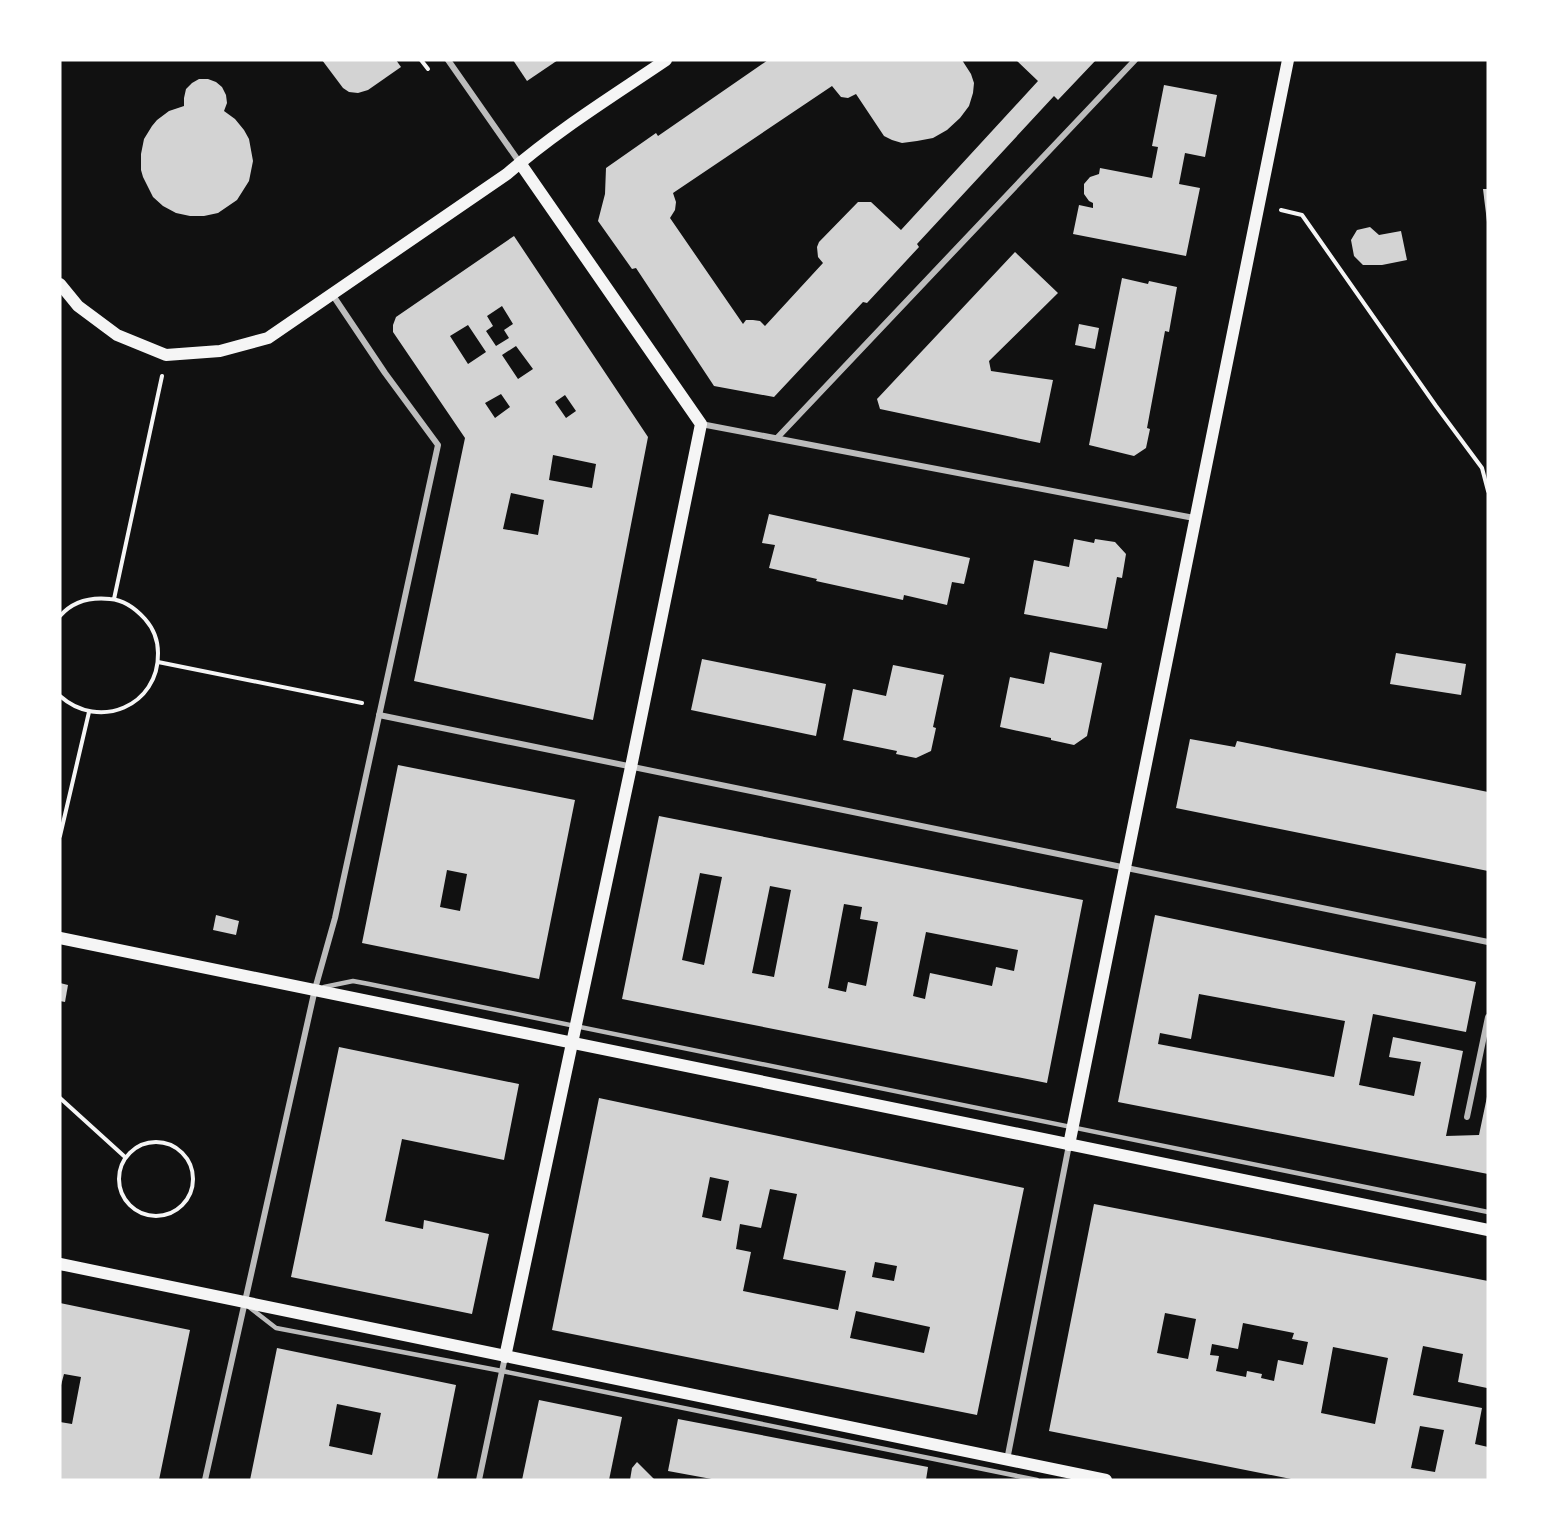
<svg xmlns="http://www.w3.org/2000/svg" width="1548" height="1540" font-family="'Nunito Sans',sans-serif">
<rect width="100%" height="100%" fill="#111"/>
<!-- building -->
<g fill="#d3d3d3" fill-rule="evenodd">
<polygon points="322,60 396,60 401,67 368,90 358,93 349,92 343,88"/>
<polygon points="513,60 558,60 527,81"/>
<polygon points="768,60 962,60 971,74 974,83 973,93 969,106 960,118 947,130 933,138 917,141 902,143 892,140 884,136 856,94 848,98 841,97 832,86 673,193 676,202 675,210 670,218 743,324 746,320 753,320 760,321 765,326 823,263 818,257 817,247 819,242 858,202 871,202 901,230 1038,81 1016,60 1096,60 1058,100 1054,96 917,244 919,247 867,303 863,302 774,397 714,386 636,268 632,269 598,221 605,194 606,168 656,133 658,136"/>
<polygon points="199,79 208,79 216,82 222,87 226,95 227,103 224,111 235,119 244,130 249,139 253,161 249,181 237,200 218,213 204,216 190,216 176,213 163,206 153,197 143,177 141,170 141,154 144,139 152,126 157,120 169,111 184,106 184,98 186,89 192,83"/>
<polygon points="1164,85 1217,95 1205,157 1185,153 1179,184 1200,188 1186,256 1073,234 1079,205 1093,208 1093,203 1089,201 1084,194 1084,184 1090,177 1099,174 1100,168 1152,178 1158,147 1152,146"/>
<polygon points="1483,189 1488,189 1488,222 1487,222"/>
<polygon points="1370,227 1379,235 1401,231 1407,260 1382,265 1363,265 1354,256 1351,240 1357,230"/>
<path d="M514 236 648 437 593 720 414 681 465 438 393 332V325L396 317ZM502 306 513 324 504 330 509 338 496 346 486 331 493 326 487 316ZM468 325 486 352 468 364 450 336ZM516 346 533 369 518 379 502 355ZM501 394 510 407 495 418 485 403ZM565 395 576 411 566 418 555 402ZM553 455 596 464 592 488 549 480ZM511 493 544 500 538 535 503 529Z"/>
<polygon points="1015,252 1058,293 989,361 991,371 1053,380 1040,443 880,409 877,399"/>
<polygon points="1122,278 1148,284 1149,281 1177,287 1169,332 1165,331 1147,428 1150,429 1146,448 1134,456 1089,445"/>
<polygon points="1079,324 1099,328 1095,349 1075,345"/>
<polygon points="769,514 970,558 964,584 952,582 947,605 904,595 903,600 816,581 817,579 769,568 775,545 762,543"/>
<polygon points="1074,539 1094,543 1095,539 1115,542 1126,554 1122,578 1117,577 1107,629 1024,614 1034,560 1069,567"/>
<polygon points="1050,652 1102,663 1087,736 1074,745 1051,740 1051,738 1000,727 1010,677 1044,684"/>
<polygon points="1396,653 1466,664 1461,695 1390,684"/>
<polygon points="702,659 826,684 816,736 691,710"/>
<polygon points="893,665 944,675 933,727 936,728 931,751 916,758 896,754 897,751 843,740 853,689 886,696"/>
<polygon points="1190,739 1235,747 1237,741 1488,792 1488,871 1176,808"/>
<path d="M398 765 575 800 539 979 362 943ZM447 870 467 874 460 911 440 907Z"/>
<path d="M659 816 1083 900 1047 1083 622 999ZM700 873 722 877 704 965 682 960ZM770 886 791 890 774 977 752 973ZM844 904 862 907 860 919 878 922 866 986 848 982 846 992 828 988ZM926 932 1018 950 1014 971 996 967 992 986 930 973 925 999 913 996Z"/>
<polygon points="216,915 239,921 236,935 213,930"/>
<path d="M1155 915 1476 982 1466 1032 1373 1014 1359 1085 1414 1096 1421 1062 1389 1057 1393 1037 1463 1051 1446 1136 1479 1135 1488 1092V1174L1118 1102ZM1199 994 1345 1021 1334 1077 1158 1044 1160 1033 1191 1039Z"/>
<polygon points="60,983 68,985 65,1002 60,1001"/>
<polygon points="339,1047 519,1084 504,1160 402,1139 385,1221 423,1229 424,1220 489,1234 472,1314 291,1277"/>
<path d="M599 1098 1024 1188 977 1415 552 1330ZM710 1177 729 1181 721 1221 702 1217ZM770 1189 797 1194 783 1259 846 1271 838 1310 743 1291 751 1252 736 1249 740 1224 761 1228ZM875 1262 897 1266 894 1281 872 1277ZM856 1311 930 1327 924 1353 850 1338Z"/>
<path d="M1094 1204 1488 1281V1380L1487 1388 1458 1382 1463 1354 1423 1346 1413 1395 1482 1408 1475 1444 1488 1447V1480H1296L1049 1431ZM1165 1313 1196 1319 1188 1359 1157 1353ZM1243 1323 1294 1333 1292 1339 1308 1342 1303 1365 1278 1360 1274 1381 1261 1378 1262 1374 1247 1371 1246 1377 1216 1371 1219 1356 1210 1355 1212 1344 1238 1349ZM1333 1347 1388 1358 1375 1424 1321 1413ZM1420 1426 1444 1430 1435 1472 1411 1468Z"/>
<polygon points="60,1303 190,1330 159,1480 60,1480 60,1422 72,1424 81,1377 64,1374 60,1389"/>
<path d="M277 1348 456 1385 437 1480H250ZM337 1404 381 1413 372 1455 329 1446Z"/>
<polygon points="539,1400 622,1417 609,1480 522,1480"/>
<polygon points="678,1419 928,1467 926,1480 717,1480 668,1471"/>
<polygon points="637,1462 655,1480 630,1480 632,1468"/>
</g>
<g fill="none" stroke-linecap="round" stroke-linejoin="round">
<!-- path -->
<g stroke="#f5f5f5" stroke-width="4">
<polyline points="421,60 428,69"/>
<polyline points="1281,210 1302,215 1436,406 1482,468 1488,491"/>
<polyline points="114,599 162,376"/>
<path d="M60 616C73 601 91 597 110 599 124 600 136 609 145 619 153 628 158 640 158 653 159 706 99 731 60 696"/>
<polyline points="158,662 362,703"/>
<polyline points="60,836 89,712"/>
<polyline points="60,1098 125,1157"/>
<circle cx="156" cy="1179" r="37"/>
</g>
<!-- service -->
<g stroke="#bcbcbc" stroke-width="4.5">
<polyline points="324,987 353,981 369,984 1488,1212"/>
<polyline points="249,1307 276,1328 502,1371 1037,1480"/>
</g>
<!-- minor -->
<g stroke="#bcbcbc" stroke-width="6">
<polyline points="448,60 520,163"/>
<polyline points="701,424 1194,518"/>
<polyline points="777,438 1135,60"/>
<polyline points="379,715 1488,942"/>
<polyline points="1467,1117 1488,1017"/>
<polyline points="1007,1460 1069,1145"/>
<polyline points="205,1480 315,989 335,918 438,445 385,373 332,294"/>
<polyline points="479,1480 505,1357"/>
</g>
<!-- secondary -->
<g stroke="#f5f5f5" stroke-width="12">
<path d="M60 284 78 306 117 335 166 355 220 351 268 338 507 174C556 131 613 96 666 60"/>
<polyline points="60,938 1488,1230"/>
<polyline points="1069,1145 1288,60"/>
<polyline points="60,1264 1106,1480"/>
<polyline points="505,1357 631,767 701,424 520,163"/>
</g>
</g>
<!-- border -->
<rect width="1548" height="1540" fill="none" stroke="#ffffff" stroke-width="123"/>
</svg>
